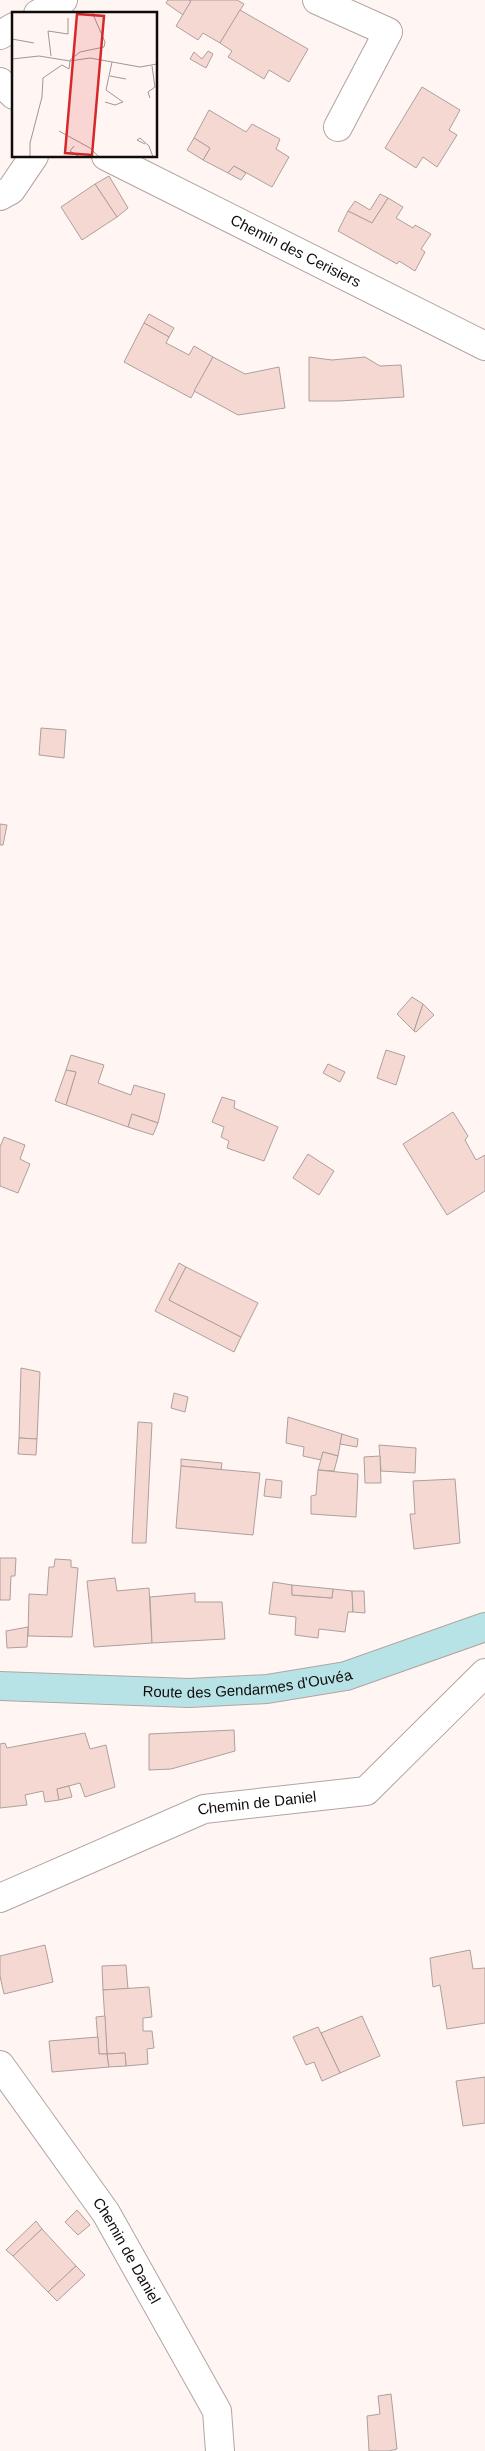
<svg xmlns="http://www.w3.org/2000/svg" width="485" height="2451" font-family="Arial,sans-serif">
<rect width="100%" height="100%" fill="#fff5f2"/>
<!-- building -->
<g fill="#f6d8d3" stroke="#aca09d">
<polygon points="168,0 189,0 191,1 183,15 166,3"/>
<polygon points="189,0 237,0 244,4 220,43 203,33 198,40 176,26 191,1"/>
<polygon points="240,10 308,49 289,82 269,70 264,79 228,57 232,51 220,43"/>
<polygon points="208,51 213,54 206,68 190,59 194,52 202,59"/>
<polygon points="422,87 460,110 449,130 457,135 437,167 423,157 416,168 385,148"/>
<polygon points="209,110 246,132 252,124 280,139 276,149 289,157 272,187 234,166 228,173 203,160 210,148 194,138"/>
<polygon points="194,138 210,148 203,160 187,150"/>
<polygon points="234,166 246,173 241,180 228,173"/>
<polygon points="109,176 128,208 117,217 95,184"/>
<polygon points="95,184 117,217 82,240 61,207"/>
<polygon points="380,194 388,198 372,223 348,211 355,201 370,210"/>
<polygon points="388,198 403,207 396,218 413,228 415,225 431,234 421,249 425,252 415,271 399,261 397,264 338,231 348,211 372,223"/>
<polygon points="149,314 174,328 169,337 144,323"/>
<polygon points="144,323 169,337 166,343 189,355 194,346 213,357 191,398 124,362"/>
<polygon points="213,357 245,374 279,367 285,408 238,415 194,391"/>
<polygon points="309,357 332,360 365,357 380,366 401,365 404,397 339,401 309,401"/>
<polygon points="41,728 66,730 64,758 39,755"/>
<polygon points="0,824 7,825 3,845 0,845"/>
<polygon points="412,997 423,1004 414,1031 397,1014"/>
<polygon points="423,1004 434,1015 416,1032 414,1031"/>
<polygon points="386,1050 405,1056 396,1085 377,1078"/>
<polygon points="71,1055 104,1065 98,1083 131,1095 134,1085 165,1094 158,1123 132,1114 128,1127 66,1105 76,1072 66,1070"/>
<polygon points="328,1064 345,1072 340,1082 323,1073"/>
<polygon points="66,1070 76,1072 66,1105 55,1101"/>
<polygon points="222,1097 235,1101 234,1108 278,1127 264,1161 227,1148 229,1141 221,1137 224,1127 212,1122"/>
<polygon points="453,1112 468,1136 465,1140 476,1160 485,1155 485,1191 447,1215 403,1144"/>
<polygon points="132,1114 158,1123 153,1135 128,1127"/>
<polygon points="4,1137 25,1145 20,1159 30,1164 18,1193 0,1186 0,1147"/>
<polygon points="308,1154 334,1171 319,1195 293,1178"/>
<polygon points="179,1263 186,1267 169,1300 241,1337 234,1352 155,1311"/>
<polygon points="186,1267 258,1303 241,1337 169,1300"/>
<polygon points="21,1368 40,1372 37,1439 19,1438"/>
<polygon points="174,1393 188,1397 185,1412 171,1408"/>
<polygon points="288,1417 342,1434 338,1456 323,1452 321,1460 303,1456 304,1447 286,1443"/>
<polygon points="138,1422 152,1423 146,1543 132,1543"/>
<polygon points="342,1434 358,1439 357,1447 340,1444"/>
<polygon points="19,1438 37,1439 36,1455 18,1454"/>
<polygon points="379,1445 416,1448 415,1473 381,1471"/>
<polygon points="323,1452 338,1456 334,1471 318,1470"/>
<polygon points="380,1456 381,1483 365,1483 364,1457"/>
<polygon points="181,1459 222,1463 221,1470 181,1466"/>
<polygon points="181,1466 260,1473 253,1535 176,1528"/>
<polygon points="318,1470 358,1474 356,1517 311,1514 311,1496 316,1495"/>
<polygon points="266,1479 282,1481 281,1498 264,1496"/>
<polygon points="455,1479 460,1543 414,1549 410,1514 415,1514 413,1481"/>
<polygon points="0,1558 16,1558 15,1576 11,1576 10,1600 0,1600"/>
<polygon points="55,1559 71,1560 71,1567 78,1568 72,1637 28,1636 29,1594 47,1595 49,1567 54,1567"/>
<polygon points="115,1578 117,1591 149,1588 152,1643 94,1647 87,1581"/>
<polygon points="273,1582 292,1585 292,1595 332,1598 333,1589 352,1591 353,1612 348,1612 345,1632 319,1629 318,1638 295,1635 296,1617 269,1614"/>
<polygon points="292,1585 333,1589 332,1598 292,1595"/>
<polygon points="352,1591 364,1591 365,1613 353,1612"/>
<polygon points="195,1593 195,1602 222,1602 225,1639 152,1643 150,1597"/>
<polygon points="28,1627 27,1647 7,1648 6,1631"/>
<polygon points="234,1730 235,1751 171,1769 149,1770 149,1734"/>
<polygon points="85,1733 90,1749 106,1745 115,1787 85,1797 80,1783 57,1789 59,1800 45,1802 43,1791 25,1795 27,1805 0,1808 0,1744 5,1743 7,1748"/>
<polygon points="69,1786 72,1797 59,1800 57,1789"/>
<polygon points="45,1945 53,1982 4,1994 0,1976 0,1956"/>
<polygon points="470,1950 473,1969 485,1968 485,2023 447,2029 440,1985 433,1987 430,1958"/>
<polygon points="126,1965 128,1989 103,1990 102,1966"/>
<polygon points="149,1987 152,2017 143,2018 143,2031 152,2031 154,2048 147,2049 148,2064 126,2066 125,2053 107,2054 103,1990"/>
<polygon points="105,2016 107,2054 99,2054 96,2017"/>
<polygon points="362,2016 380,2056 340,2073 321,2033"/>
<polygon points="318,2027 340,2073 322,2081 314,2062 306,2065 293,2037"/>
<polygon points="98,2037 99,2054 107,2054 109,2067 52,2072 49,2041"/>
<polygon points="125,2053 126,2066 109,2067 107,2054"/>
<polygon points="485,2077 485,2123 463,2126 456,2081"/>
<polygon points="77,2210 90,2225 78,2235 65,2222"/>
<polygon points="36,2221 42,2229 13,2256 6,2250"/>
<polygon points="42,2229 76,2266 48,2292 13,2256"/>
<polygon points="76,2266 85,2275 57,2301 48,2292"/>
<polygon points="391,2394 397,2449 389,2451 369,2451 367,2416 380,2414 378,2396"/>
</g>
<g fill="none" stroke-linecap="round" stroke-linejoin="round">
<!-- street casing -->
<g stroke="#b1a5a2" stroke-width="30">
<g id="street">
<polyline points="317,0 388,32 338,127"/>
<polyline points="38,14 63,0"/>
<polyline points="0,35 14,27"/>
<polyline points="0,82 14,95"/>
<path id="s1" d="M106 156 485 346"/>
<polyline points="0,196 11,190 34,156"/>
<path id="s2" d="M0 1898 204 1809 366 1791 485 1673"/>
<path id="s3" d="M0 2065 106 2213 217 2411 220 2451"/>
</g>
</g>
<!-- secondary casing -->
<g stroke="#b1a5a2" stroke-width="30">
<g id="secondary">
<path id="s4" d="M0 1686 189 1693 267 1689 346 1676 485 1627"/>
</g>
</g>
<!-- street -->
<use href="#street" stroke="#fff" stroke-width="28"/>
<!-- secondary -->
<use href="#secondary" stroke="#b8e3e6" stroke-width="28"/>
</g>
<g text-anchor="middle" stroke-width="5" stroke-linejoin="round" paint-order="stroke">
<!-- street labels -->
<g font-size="15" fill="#100c0b" stroke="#fff">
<text dy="5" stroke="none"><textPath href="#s1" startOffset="212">Chemin des Cerisiers</textPath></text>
<text dy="5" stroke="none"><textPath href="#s4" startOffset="248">Route des Gendarmes d'Ouvéa</textPath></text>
<text dy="5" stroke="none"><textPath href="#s2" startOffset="276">Chemin de Daniel</textPath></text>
<text dy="5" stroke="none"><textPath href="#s3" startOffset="225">Chemin de Daniel</textPath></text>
</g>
</g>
<!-- overview -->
<g transform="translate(12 12)">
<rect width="145" height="145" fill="#fff5f2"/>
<path fill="none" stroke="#9f9896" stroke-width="1" d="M0 27 22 31M39 44 36 19 56 22V6M0 47 27 44 58 49 78 46 128 55 145 52M58 48 68 40 92 35 93 30 80 0M98 64 114 67M138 86 136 80 143 75 140 54M93 90 103 93 111 90 94 78 100 50M47 119 78 136 87 145M133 132 125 128 128 126 137 134 141 145M62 134 58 139 68 145M18 145V131L30 85 31 66 50 53 57 57 58 49"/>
<path fill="#d62828" fill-opacity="0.15" stroke="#d62828" stroke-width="2.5" d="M65 2 92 4 80 143 53 141Z"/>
<rect width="145" height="145" fill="none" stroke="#100c0b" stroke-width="2.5"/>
</g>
</svg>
